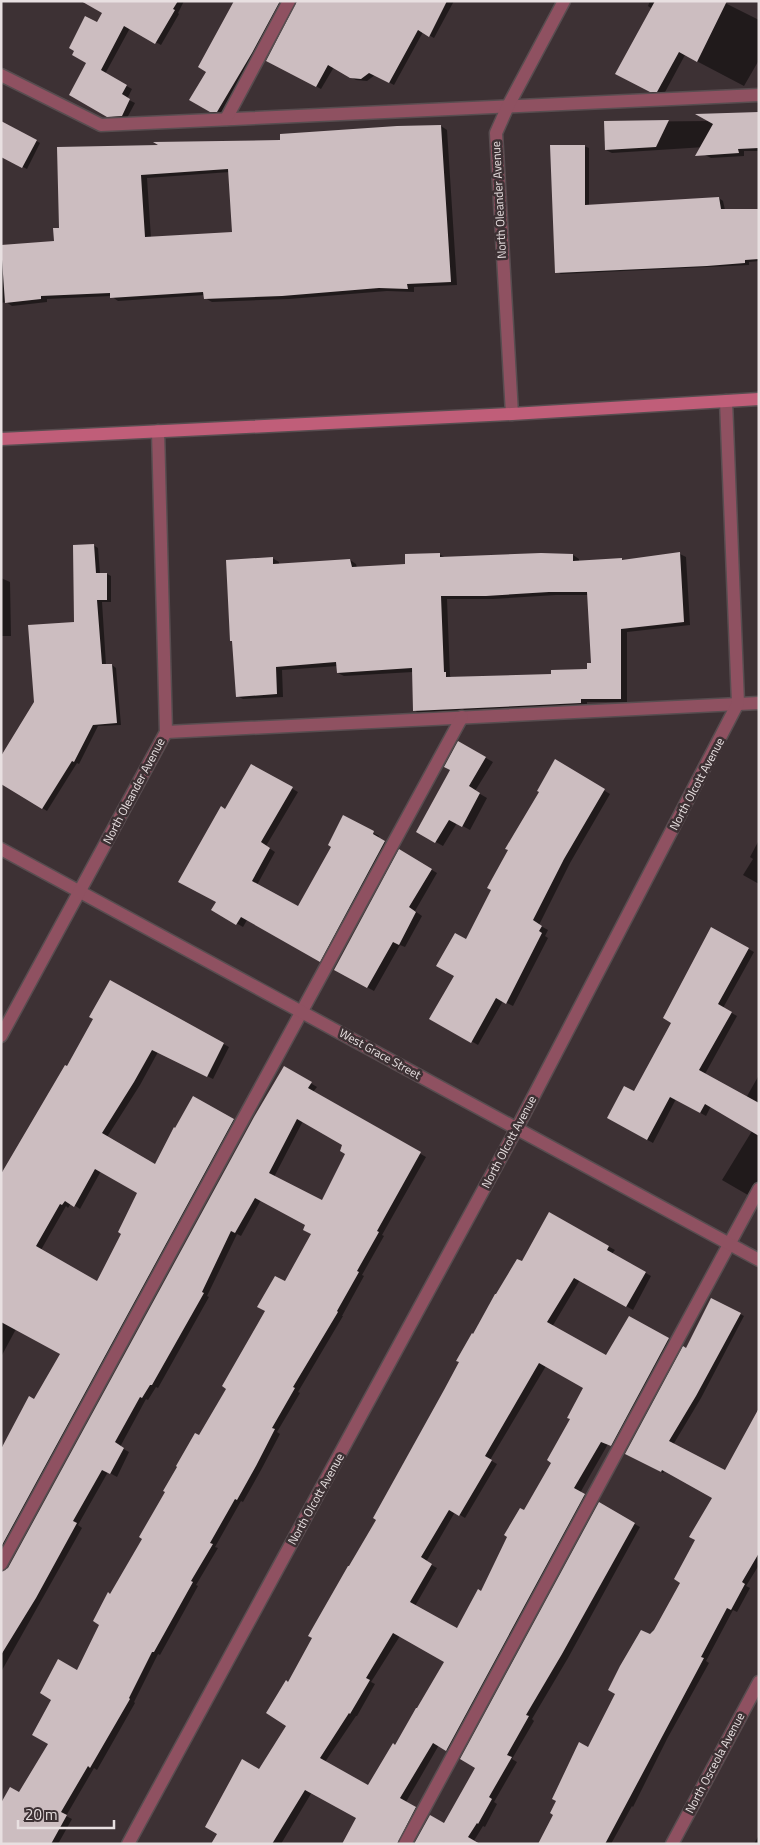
<svg xmlns="http://www.w3.org/2000/svg" width="760" height="1845" font-family="'Titillium Web',sans-serif">
<rect width="100%" height="100%" fill="#3d3134"/>
<!-- shadow -->
<g fill="#0007" fill-rule="evenodd">
<polygon points="110,1 184,1 178,13 179,14 161,45 130,28 105,74 132,89 127,99 135,103 127,118 113,119 71,95 88,63 97,23"/>
<polygon points="235,1 286,1 222,114 216,114 191,100 208,72"/>
<polygon points="297,1 454,1 434,38 423,32 394,85 375,75 367,81 356,80 334,67 321,89 268,60"/>
<polygon points="650,1 721,1 759,20 759,60 744,86 685,55 664,94 657,95 623,77 652,9 648,6"/>
<polygon points="759,113 759,151 744,151 744,156 711,158 705,155 705,147 612,153 606,150 606,122 709,121"/>
<polygon points="5,124 40,143 27,169 1,156"/>
<path d="M441 126 447 130 457 285 414 287V292L387 291 289 299 212 302 205 298V295L118 301 111 296 47 299V302L12 306 6 302 1 303V247L55 242 60 229 59 187 281 141ZM230 172 233 234 151 238 147 178Z"/>
<polygon points="584,146 589,148 589,206 719,198 723,201 725,210 759,210 759,261 749,262 749,265 561,274 557,272"/>
<polygon points="93,545 98,548 100,574 107,574 111,576 111,602 102,602 106,665 112,665 116,668 121,725 98,726 79,764 77,763 47,811 1,782 33,706 75,624"/>
<path d="M439 554 446 558 541 554 573 555 579 559V562L621 559 625 561 680 554 686 557 690 625 627 632V702H587V706L420 714 414 710 413 672 344 676 338 673V666L282 670 283 697 243 699 237 696 272 558 279 562V565L350 560 356 564 357 568 407 566ZM556 595H589L592 664 588 670 552 675 452 678 450 676 447 599H493Z"/>
<polygon points="1,578 10,582 11,636 1,636"/>
<polygon points="459,743 493,762 475,791 487,798 470,830 457,823 443,846 418,832 451,770"/>
<polygon points="555,761 610,794 570,863 539,925 548,930 545,936 548,938 513,1006 503,1001 478,1045 431,1018 456,975 466,941"/>
<polygon points="252,766 298,792 266,846 275,852 257,885 299,907 333,847 344,817 379,836 378,838 390,845 326,964 247,920 243,927 213,910 218,901 226,811"/>
<polygon points="759,840 759,884 743,875 753,859 750,857"/>
<polygon points="400,851 437,873 415,911 422,916 405,947 400,945 374,991 336,970"/>
<polygon points="711,928 754,952 723,1008 737,1016 705,1074 746,1098 759,1075 759,1189 753,1198 722,1180 752,1131 711,1106 706,1116 676,1099 653,1143 608,1118 634,1092 673,1022"/>
<path d="M110 981 229 1047 213 1079 158 1052 140 1085 107 1137 155 1165 193 1098 239 1123 1 1560V1448L35 1401 61 1353 16 1329 1 1357V1182L95 1019ZM101 1171 139 1193 123 1234 98 1283 41 1250 66 1206 68 1208 71 1203 80 1209Z"/>
<path d="M284 1067 317 1087 313 1092 426 1157 382 1235 384 1236 362 1275 364 1276 342 1316H343L298 1392 300 1393 277 1432 280 1434 261 1470 243 1502 241 1501 215 1547 218 1548 196 1585 198 1586 160 1655 158 1654 134 1702 135 1703 97 1770 94 1768 66 1816 72 1819 58 1844H1L19 1794 49 1743 77 1671 101 1625 111 1595 313 1234 307 1225 261 1200 241 1236 237 1234 207 1296 209 1297 158 1388 156 1387 148 1400 146 1399 120 1447 129 1452 117 1477 108 1472 78 1525 82 1528 1 1672V1574L9 1569ZM303 1121 344 1145 347 1154 322 1202 274 1177Z"/>
<path d="M550 1214 615 1250 612 1254 651 1276 633 1310 580 1280 552 1327 607 1357 629 1317 674 1343 617 1449 608 1444 580 1493 590 1499 453 1753 439 1745 406 1802 421 1811 404 1844H343L358 1817 312 1792 281 1844H212L288 1725 289 1684 474 1336 522 1263ZM546 1366 585 1387 553 1463 524 1511 481 1592 457 1630 415 1606 437 1568 426 1562 455 1512 465 1518 497 1464 490 1460ZM400 1636 446 1662 396 1747 369 1787 325 1762 356 1716H357L375 1684 371 1682Z"/>
<polygon points="740,1314 744,1316 701,1398 673,1445 677,1447 663,1473 627,1453 687,1349"/>
<polygon points="759,1431 759,1565 746,1586 750,1588 737,1612 733,1610 706,1661 709,1663 667,1739 633,1807 632,1806 611,1844 539,1844 588,1748 682,1582 697,1540 726,1472"/>
<polygon points="599,1504 640,1527 568,1658 532,1719 534,1721 512,1759 517,1762 494,1802 497,1804 485,1827 483,1826 472,1844 444,1825 476,1768"/>
<polygon points="759,1835 759,1844 754,1844"/>
</g>
<!-- building -->
<g fill="#ccbdc0" fill-rule="evenodd">
<polygon points="81,1 178,1 173,9 175,10 155,44 124,26 101,70 127,85 122,94 130,99 122,116 107,117 69,95 86,63 72,55 74,51 69,48 85,16 97,22 102,13"/>
<polygon points="234,1 280,1 252,53 217,112 210,112 189,100 206,72 198,67"/>
<polygon points="297,1 447,1 429,37 418,30 389,83 369,73 361,79 350,78 328,65 316,87 266,61"/>
<polygon points="655,1 727,1 697,62 679,52 657,92 650,92 615,74"/>
<polygon points="759,112 759,148 738,149 739,153 695,156 713,124 695,114"/>
<polygon points="669,120 656,147 605,150 604,121"/>
<polygon points="1,121 37,140 22,168 1,157"/>
<path d="M441 125 451 282 407 284 408 289 379 288 282 296 204 299 203 292 110 298V293L41 296V299L5 303 1 245 54 241 53 228H59L57 147 158 145 153 142 280 140V134L397 126ZM228 169 232 232 145 237 141 175Z"/>
<polygon points="550,145 585,145 585,205 719,197 721,209 759,209 759,259 745,260 745,263 707,266 555,273"/>
<polygon points="94,544 96,573 107,573 107,600 97,600 102,664 112,664 117,723 93,725 74,762 72,761 42,809 1,784 1,756 34,702 28,625 74,622 73,545"/>
<path d="M680 552 684 622 621 629V699H581V703L413 711 412 668 337 673 336 662 276 667 277 694 236 697 232 641H230L226 560 273 557V564L350 559 352 567 405 564V554L440 553V557L541 553 573 554V561L622 558V560ZM549 592H587L591 663H587V669L551 670V674L446 677V672H444L441 596H486Z"/>
<polygon points="458,741 486,757 469,786 480,793 462,827 449,820 435,843 416,832 450,770 444,767"/>
<polygon points="555,759 605,789 564,859 533,920 542,926 539,931 542,933 506,1004 496,998 471,1043 429,1019 454,976 436,966 455,933 466,939 491,890 487,888 508,850 505,849 539,792 537,791"/>
<polygon points="251,764 293,787 261,842 270,848 252,881 298,906 331,847 328,845 343,815 374,831 373,834 385,841 320,962 241,917 236,925 211,910 216,902 178,882 221,806 225,809"/>
<polygon points="399,849 432,869 409,907 416,912 399,945 393,942 367,988 334,970"/>
<polygon points="711,927 749,948 718,1004 732,1012 699,1070 759,1103 759,1136 705,1104 700,1113 670,1097 647,1140 607,1118 624,1086 634,1091 671,1023 663,1018"/>
<path d="M110 980 224 1043 207 1077 152 1050 134 1082 102 1133 155 1164 174 1127 175 1128 193 1096 234 1119 1 1547V1449L29 1396 34 1399 60 1354 1 1322V1174L65 1065 67 1066 93 1019 89 1017ZM95 1169 137 1193 118 1232 121 1234 97 1281 36 1246 60 1204 62 1205 65 1201 74 1207Z"/>
<path d="M284 1066 312 1082 308 1088 421 1152 377 1231 379 1232 357 1271 359 1272 337 1311 338 1312 293 1387 295 1388 272 1428 275 1429 256 1466 237 1500 235 1499 210 1543 213 1544 191 1581 193 1582 154 1652H152L129 1698 130 1699 90 1768 88 1766 61 1812 67 1815 51 1844H1V1803L10 1787 19 1792 48 1744 32 1735 51 1700 40 1693 58 1659 77 1670 99 1625 93 1621 108 1592 110 1594 142 1539 139 1537 165 1492 163 1491 177 1467 176 1466 195 1433 199 1435 226 1389 222 1386 265 1311 257 1307 275 1276 285 1281 311 1234 303 1230 305 1225 255 1198 235 1233 231 1231 202 1292 204 1293 152 1385H150L142 1398 140 1397 115 1442 124 1448 110 1474 102 1470 73 1521 77 1523 36 1598 1 1655V1572L8 1568 254 1117ZM297 1119 342 1145 340 1151 345 1154 322 1200 269 1173Z"/>
<path d="M549 1212 609 1246 607 1250 646 1272 626 1307 574 1278 547 1322 606 1355 629 1316 669 1338 611 1446 601 1442 574 1488 585 1494 446 1751 433 1743 400 1798 416 1807 397 1844H342L356 1818 305 1790 272 1844H211L217 1834 205 1827 242 1759 259 1769 286 1726 266 1713 286 1680 288 1682 312 1638 308 1636 348 1566H349L376 1520 373 1518 444 1390 459 1362 456 1361 472 1333 473 1334 495 1294H496L517 1259 522 1261ZM539 1363 583 1388 567 1418 570 1419 547 1460 551 1463 524 1510 520 1508 504 1535 507 1537 481 1591 478 1589 457 1628 410 1602 432 1564 421 1557 449 1510 459 1516 492 1460 485 1456ZM393 1633 444 1662 417 1708H416L395 1745 393 1743 368 1785 320 1758 349 1713 350 1714 370 1680 366 1678Z"/>
<polygon points="711,1298 741,1313 696,1396 669,1441 725,1470 759,1408 759,1553 742,1582 745,1584 731,1610 727,1608 701,1657 704,1658 605,1844 538,1844 553,1815 550,1813 556,1801 552,1799 579,1742 588,1747 615,1694 608,1690 620,1666 641,1630 650,1634 654,1630 680,1583 674,1579 695,1540 689,1537 712,1498 662,1470 661,1472 625,1454 683,1346 686,1348"/>
<polygon points="599,1502 635,1523 562,1654 526,1715 529,1716 507,1755 512,1757 489,1797 492,1799 478,1824 477,1823 468,1837 480,1844 414,1844 430,1815 444,1823 475,1768 460,1759"/>
</g>
<g fill="none" stroke-linecap="round" stroke-linejoin="round">
<!-- lane casing -->
<g stroke="#584d50" stroke-width="15">
<g id="lane">
<polyline points="1,75 101,125 759,95"/>
<polyline points="226,119 289,1"/>
<polyline points="166,732 759,703"/>
<polyline points="1,1564 462,717"/>
<polyline points="405,1844 759,1189"/>
</g>
</g>
<!-- street casing -->
<g stroke="#584d50" stroke-width="15">
<g id="street">
<polyline points="512,414 496,133 508,106 564,1"/>
<polyline points="1,849 759,1260"/>
<polyline points="1,1036 166,732 158,431"/>
<polyline points="128,1844 517,1128 738,703 726,401"/>
<polyline points="672,1844 759,1682"/>
</g>
</g>
<!-- secondary casing -->
<g stroke="#584d50" stroke-width="15">
<polyline id="secondary" points="1,439 512,414 759,399"/>
</g>
<!-- lane -->
<use href="#lane" stroke="#8f5161" stroke-width="12"/>
<!-- street -->
<use href="#street" stroke="#8f5161" stroke-width="12"/>
<!-- secondary -->
<use href="#secondary" stroke="#c05e79" stroke-width="12"/>
</g>
<g text-anchor="middle" stroke-width="5" stroke-linejoin="round" paint-order="stroke">
<!-- street labels -->
<g font-size="12" fill="#e8e0e1" stroke="#3d3134">
<text transform="translate(499 200) rotate(-93)" y="4">North Oleander Avenue</text>
<text transform="translate(697 784) rotate(-62)" y="4">North Olcott Avenue</text>
<text transform="translate(134 791) rotate(-62)" y="4">North Oleander Avenue</text>
<text transform="translate(380 1054) rotate(29)" y="4">West Grace Street</text>
<text transform="translate(509 1142) rotate(-62)" y="4">North Olcott Avenue</text>
<text transform="translate(316 1499) rotate(-61)" y="4">North Olcott Avenue</text>
<text transform="translate(715 1763) rotate(-62)" y="4">North Osceola Avenue</text>
</g>
</g>
<!-- border -->
<rect width="760" height="1845" fill="none" stroke="#e8e0e1" stroke-width="5"/>
<!-- scale -->
<path d="M18 1820v8h96v-8" fill="none" stroke="#e8e0e1" stroke-width="2.5"/>
<text x="25" y="1820" font-size="15" fill="#e8e0e1" stroke="#3d3134" stroke-width="4" paint-order="stroke">20 m</text>
</svg>
